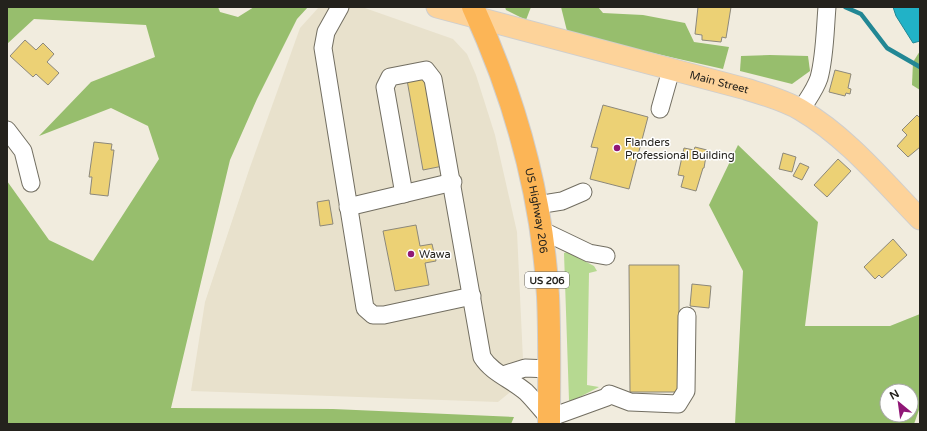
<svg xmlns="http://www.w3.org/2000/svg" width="927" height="431" font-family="'Varela Round',sans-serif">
<rect width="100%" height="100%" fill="#f1ecde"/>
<!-- built -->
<polygon fill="#e8e1cc" points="319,7 362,7 453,39 467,54 476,75 495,135 517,232 524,381 498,402 191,391 205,302 249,170 300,28"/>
<!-- green -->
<polygon fill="#b6d991" points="567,252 594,266 597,271 589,273 587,385 599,387 570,402 569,400 564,253"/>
<!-- forest -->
<g fill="#97be6d" fill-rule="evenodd">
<polygon points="7,7 218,7 220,12 238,17 254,7 308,7 297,19 257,99 230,160 171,408 333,409 514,417 511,424 7,424 7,181 49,240 93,261 159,159 148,126 111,108 39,136 91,82 155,57 146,25 34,19 7,44"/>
<polygon points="505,7 531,7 526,20 506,10"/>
<polygon points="561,7 598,7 603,13 643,15 685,23 694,42 729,47 723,69 600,41 567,31"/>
<polygon points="920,51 920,90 912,85 913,62"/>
<polygon points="770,55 808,56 810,71 792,84 740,71 741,56"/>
<path d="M738 145 818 222 805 326H890L920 314V407L914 424H735L743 271 709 205ZM887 391H911V415H887Z"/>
</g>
<!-- water -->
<polygon fill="#21b2c7" stroke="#228794" points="893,7 920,7 920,41 913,43 896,16"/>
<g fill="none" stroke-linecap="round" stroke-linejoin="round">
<!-- stream -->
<polyline stroke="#228794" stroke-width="4.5" points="845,7 861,14 887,48 920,67"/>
</g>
<!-- building -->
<g fill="#ecd175" stroke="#8c887b">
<polygon points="698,7 731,7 726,38 722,37 721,42 702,40 702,35 695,34"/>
<polygon points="25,40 36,50 43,43 54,54 47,62 59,73 48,85 36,74 33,77 10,56"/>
<polygon points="835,70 851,74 848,88 851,89 850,94 846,93 845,96 829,92"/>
<polygon points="427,77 443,166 423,170 407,80"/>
<polygon points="603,105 648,117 629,189 590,179 598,148 591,147"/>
<polygon points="917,115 920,118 920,147 908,157 897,146 907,135 902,130"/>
<polygon points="94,142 112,144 111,150 114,150 108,196 90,194 92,177 89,177"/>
<polygon points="695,147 707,150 704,168 703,168 696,191 681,187 684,176 678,175 684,148 694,150"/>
<polygon points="783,153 796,157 792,172 779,169"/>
<polygon points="838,159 851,171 827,197 814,185"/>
<polygon points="800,163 809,167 802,180 793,176"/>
<polygon points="329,200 333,224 320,226 317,202"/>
<polygon points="416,225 420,246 432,244 436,261 425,263 429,285 395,291 383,231"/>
<polygon points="893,239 907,255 882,278 879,275 875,279 864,267"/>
<polygon points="629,265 679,265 679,392 630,392"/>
<polygon points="692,284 711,286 709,308 690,306"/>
</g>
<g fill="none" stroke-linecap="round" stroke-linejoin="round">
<!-- minor casing -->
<g stroke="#726e61" stroke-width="19">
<g id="minor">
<polyline points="340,7 326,32 323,48 365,308 373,315 384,315 472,296"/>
<polyline points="660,109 671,70"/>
<path d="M801 110C807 100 815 90 819 78 825 56 825 30 827 7"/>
<polyline points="7,130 23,151 31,183"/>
<path d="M404 194 385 87 390 77 426 70 433 79 482 357C492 373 511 379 526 392 534 400 541 409 549 418L607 397 609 394 630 402 678 404 686 391 687 316"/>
<polyline points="537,205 562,201 583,192"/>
<polyline points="348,207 453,182"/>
<polyline points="541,230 589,253 606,256"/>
<polyline points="503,375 525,368 550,369"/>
</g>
</g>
<!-- major casing -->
<g stroke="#cfcecd" stroke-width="23">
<g id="major">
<path id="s1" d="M437 7 746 89C765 95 784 100 801 110 847 137 883 181 920 219"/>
</g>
</g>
<!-- highway casing -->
<g stroke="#cfcecd" stroke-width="24">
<g id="highway">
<path id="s2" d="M473 7C515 98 542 196 548 296 550 339 549 381 549 424"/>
</g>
</g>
<!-- minor -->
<use href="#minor" stroke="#fff" stroke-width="17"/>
<!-- major -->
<use href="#major" stroke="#fdd39a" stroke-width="21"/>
<!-- highway -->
<use href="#highway" stroke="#fcb556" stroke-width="22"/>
</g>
<!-- markers -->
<g fill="#901776" stroke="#fff" stroke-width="1.5">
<circle cx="617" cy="148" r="4"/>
<circle cx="411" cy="254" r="4"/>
</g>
<g text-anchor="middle" stroke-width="3" stroke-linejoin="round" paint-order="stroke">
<!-- shield labels -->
<rect fill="#fff" stroke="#666461" stroke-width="1" x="525" y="272" width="44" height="16" rx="3"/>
<g font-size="10" font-weight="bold" fill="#24221d">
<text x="547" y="284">US 206</text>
</g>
<!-- street labels -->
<g font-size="11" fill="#24221d" stroke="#fff">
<text dy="4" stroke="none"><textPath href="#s1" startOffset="292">Main Street</textPath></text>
<text dy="4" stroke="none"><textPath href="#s2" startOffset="214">US Highway 206</textPath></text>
</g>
<!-- poi labels -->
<g font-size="11" fill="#24221d" stroke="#fff" text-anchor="start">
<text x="625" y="146">Flanders<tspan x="625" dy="13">Professional Building</tspan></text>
<text x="419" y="258">Wawa</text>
</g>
</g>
<!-- border -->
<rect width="927" height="431" fill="none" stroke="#24221d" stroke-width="16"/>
<!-- north arrow -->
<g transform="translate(899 403) rotate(331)"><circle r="19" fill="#ffffff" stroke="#a7a7a5"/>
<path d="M0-3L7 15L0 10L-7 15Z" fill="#901776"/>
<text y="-6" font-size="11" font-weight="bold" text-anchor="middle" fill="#24221d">N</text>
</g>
</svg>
